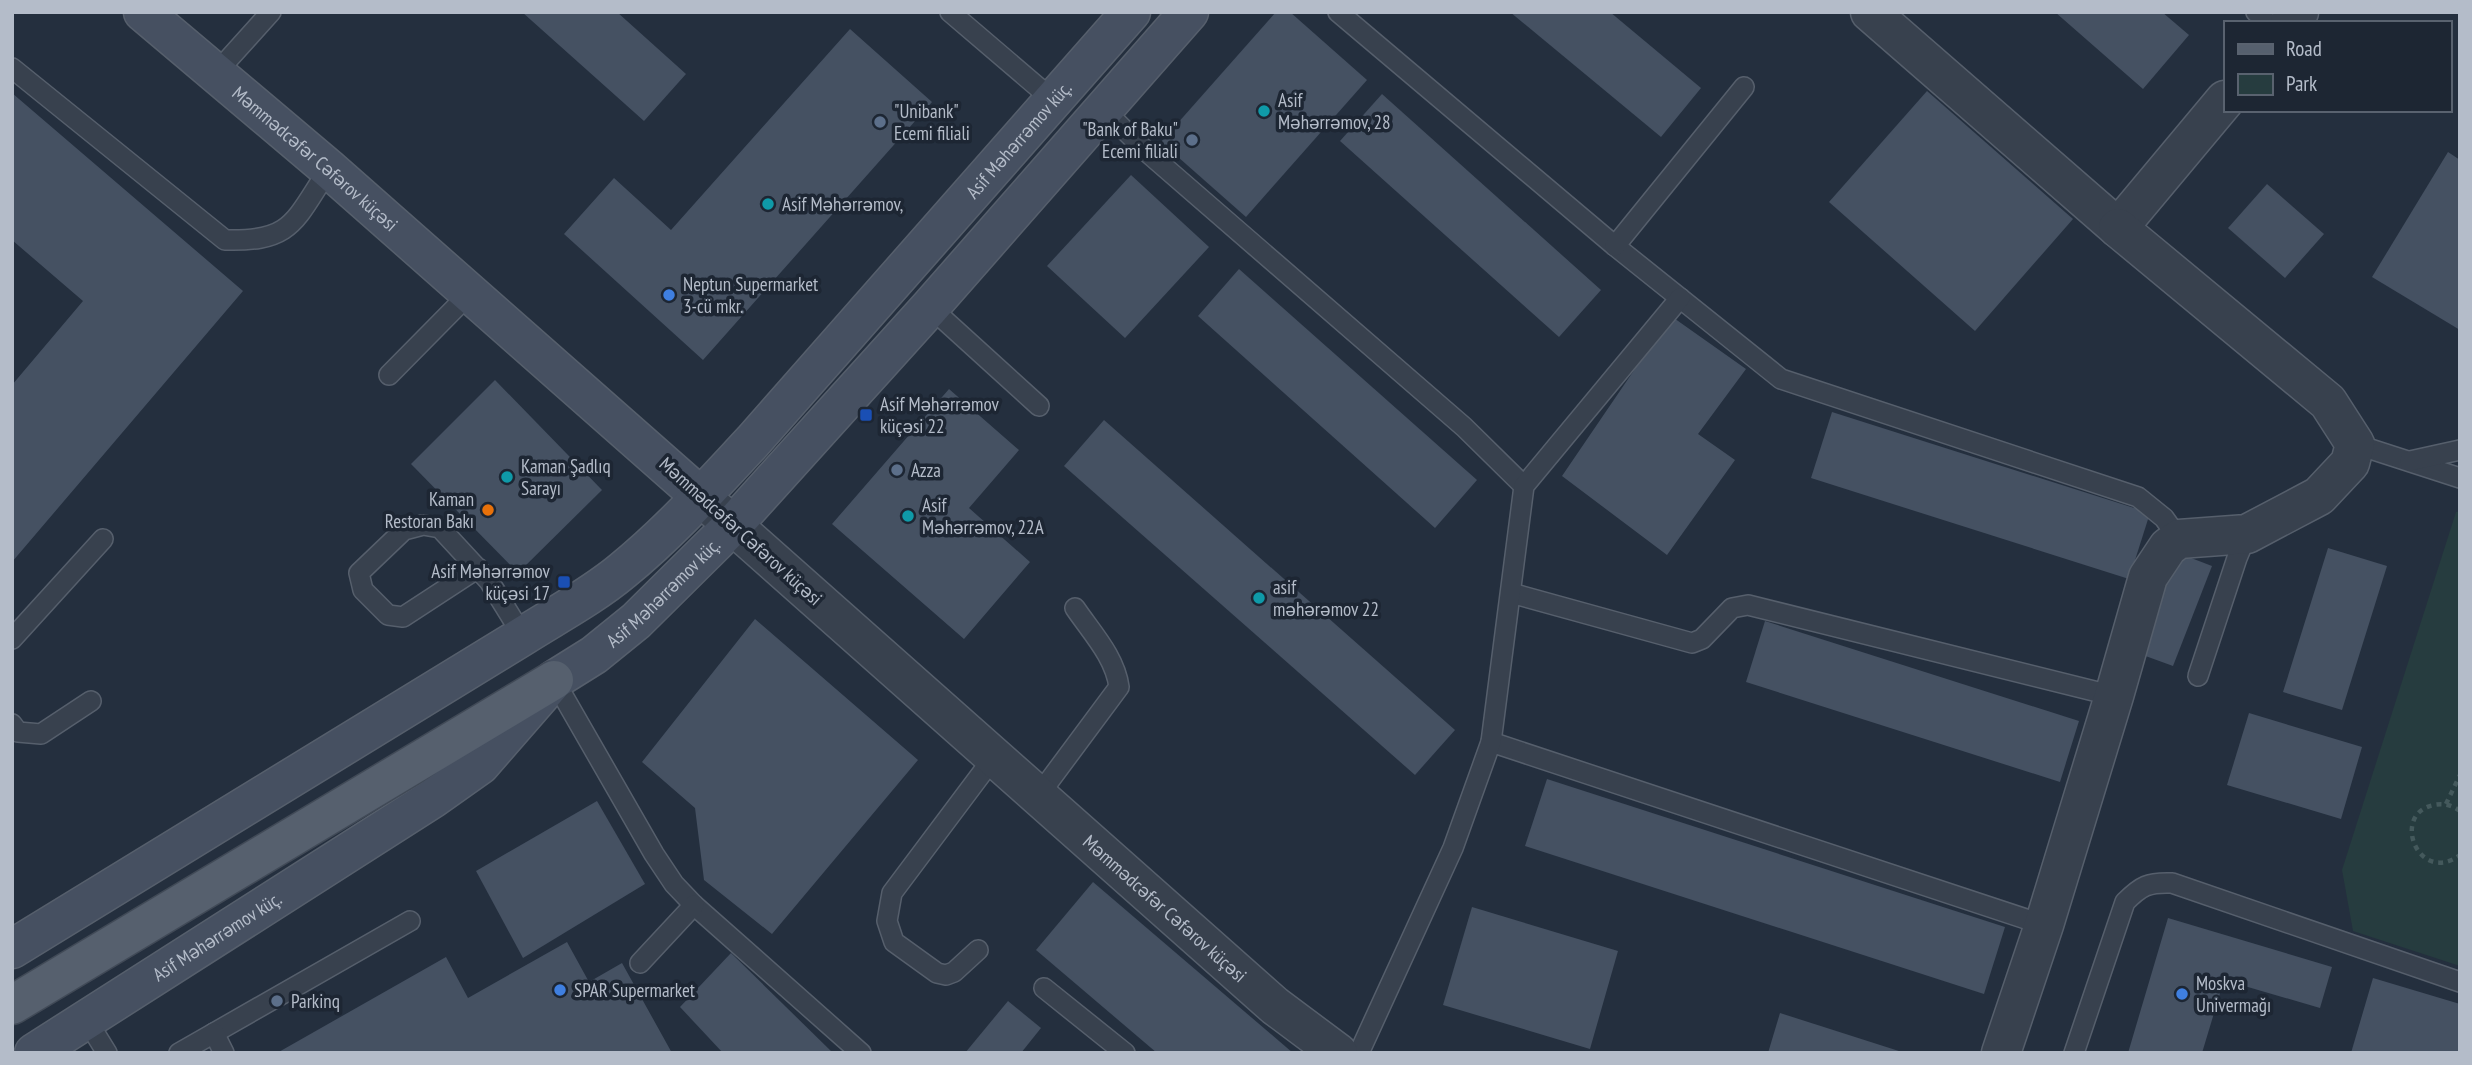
<svg xmlns="http://www.w3.org/2000/svg" width="2472" height="1065" font-family="'PT Sans Narrow',sans-serif">
<rect width="100%" height="100%" fill="#242f3e"/>
<!-- green -->
<polygon fill="#263c3f" points="2460,511 2460,966 2353,931 2342,870 2456,512"/>
<!-- building -->
<g fill="#455162">
<polygon points="522,12 617,12 686,74 644,121"/>
<polygon points="1276,12 1290,12 1367,80 1246,217 1161,142"/>
<polygon points="1510,12 1610,12 1701,88 1661,137"/>
<polygon points="2055,12 2162,12 2189,35 2143,89"/>
<polygon points="850,29 932,102 703,360 564,234 614,178 671,230"/>
<polygon points="1927,91 2073,219 1975,331 1829,202"/>
<polygon points="12,93 243,291 12,562 12,385 83,301 12,240"/>
<polygon points="1382,94 1601,290 1559,337 1340,141"/>
<polygon points="2448,152 2460,160 2460,330 2372,277"/>
<polygon points="1131,175 1209,247 1125,338 1047,266"/>
<polygon points="2267,184 2324,234 2285,278 2228,228"/>
<polygon points="1239,269 1477,480 1435,528 1198,316"/>
<polygon points="1671,316 1746,369 1698,434 1735,460 1667,555 1562,476"/>
<polygon points="495,380 602,490 518,573 411,464"/>
<polygon points="949,389 1019,450 969,508 1030,562 964,639 832,524"/>
<polygon points="1832,412 2150,513 2129,579 1811,478"/>
<polygon points="1104,420 1455,730 1415,775 1064,466"/>
<polygon points="2328,548 2387,566 2342,710 2283,692"/>
<polygon points="2178,553 2212,566 2173,666 2140,654"/>
<polygon points="755,619 918,760 772,934 704,880 695,808 642,762"/>
<polygon points="1765,621 2079,721 2060,782 1746,682"/>
<polygon points="2249,713 2362,747 2341,819 2227,785"/>
<polygon points="1547,779 2005,927 1984,994 1525,846"/>
<polygon points="597,801 645,884 523,958 476,871"/>
<polygon points="1093,882 1293,1053 1157,1053 1036,950"/>
<polygon points="1472,907 1618,951 1590,1049 1443,1005"/>
<polygon points="2168,918 2332,967 2320,1008 2224,980 2202,1053 2128,1053"/>
<polygon points="567,942 589,982 622,963 672,1053 277,1053 446,957 468,998"/>
<polygon points="731,953 833,1053 723,1053 680,1007"/>
<polygon points="2373,978 2460,1004 2460,1053 2351,1053"/>
<polygon points="1008,1001 1041,1028 1021,1053 965,1053"/>
<polygon points="1780,1013 1902,1052 1901,1053 1768,1053"/>
</g>
<g fill="none" stroke-linecap="round" stroke-linejoin="round">
<!-- lane casing -->
<g stroke="#565f6c" stroke-width="22">
<g id="lane">
<polyline points="950,12 1053,100"/>
<polyline points="1338,12 1615,246 1781,379 2138,497 2164,518 2179,539"/>
<polyline points="2256,12 2268,23"/>
<path d="M12 68 225 240C293 242 294 221 329 169"/>
<polyline points="216,73 271,12"/>
<polyline points="1104,110 1147,152 1464,427 1524,486"/>
<polyline points="1615,246 1744,87"/>
<polyline points="930,307 1039,406"/>
<polyline points="389,375 470,293"/>
<polyline points="2355,444 2460,478"/>
<polyline points="2410,461 2460,450"/>
<polyline points="478,568 403,617 388,615 363,590 359,573 404,530 423,525 440,528 489,581 523,636"/>
<polyline points="1511,593 1692,643 1702,639 1732,608 1748,605 2114,696"/>
<polyline points="12,639 103,539"/>
<polyline points="2198,676 2237,558 2247,534"/>
<polyline points="554,680 654,854 674,884 694,905 861,1053"/>
<polyline points="12,724 18,732 41,734 91,701"/>
<polyline points="1491,742 2044,925"/>
<path d="M1038 796 1119 687C1115 657 1092 633 1075 608"/>
<polyline points="978,950 954,972 946,975 937,973 894,942 887,921 892,893 994,757"/>
<polyline points="640,963 694,905"/>
<polyline points="1044,988 1125,1053"/>
<polyline points="86,1019 107,1053"/>
<polyline points="214,1033 410,921"/>
<polyline points="179,1053 214,1033 224,1053"/>
<polyline points="1359,1053 1453,848 1491,742 1524,486 1680,298"/>
<path d="M2074 1053 2125 902C2141 886 2148 882 2172 883L2460 982"/>
</g>
</g>
<!-- street casing -->
<g stroke="#565f6c" stroke-width="41">
<g id="street">
<polyline points="1870,12 2118,228 2225,100"/>
<polyline points="2290,23 2299,12"/>
<path id="s1" d="M701 497 1275 1006 1338 1053"/>
<polyline points="2001,1053 2044,925 2114,696 2148,577 2168,547 2179,539 2247,534 2319,496 2350,463 2355,444 2328,402 2118,228"/>
</g>
</g>
<!-- secondary casing -->
<g stroke="#565f6c" stroke-width="41">
<g id="secondary">
<path id="s2" d="M143 12 329 169 701 497"/>
<path id="s3" d="M12 949 523 636C556 615 592 596 622 571 670 532 711 486 753 441L1131 12"/>
<path id="s4" d="M34 1053 432 799 480 765 554 680 594 655 636 621 733 525 930 307 1189 12"/>
</g>
</g>
<!-- primary casing -->
<g stroke="#414a57" stroke-width="41">
<polyline id="primary" points="12,1005 554,680"/>
</g>
<!-- path -->
<g stroke="#44595c" stroke-width="4.5" stroke-dasharray="5 5" stroke-linecap="butt">
<polyline points="2446,804 2460,775"/>
<path d="M2460 811C2452 805 2443 803 2434 805 2390 813 2418 886 2460 855"/>
</g>
<!-- lane -->
<use href="#lane" stroke="#38414e" stroke-width="19"/>
<!-- street -->
<use href="#street" stroke="#38414e" stroke-width="38"/>
<!-- secondary -->
<use href="#secondary" stroke="#465061" stroke-width="38"/>
<!-- primary -->
<use href="#primary" stroke="#56606e" stroke-width="38"/>
</g>
<!-- markers -->
<g fill="#0f9aa8" stroke="#1d2633" stroke-width="2.5">
<circle cx="1264" cy="111" r="7"/>
<circle cx="768" cy="204" r="7"/>
<circle cx="507" cy="477" r="7"/>
<circle cx="908" cy="516" r="7"/>
<circle cx="1259" cy="598" r="7"/>
</g>
<g fill="#5c6f8a" stroke="#1d2633" stroke-width="2.5">
<circle cx="880" cy="122" r="7"/>
<circle cx="1192" cy="140" r="7"/>
<circle cx="897" cy="470" r="7"/>
<circle cx="277" cy="1001" r="7"/>
</g>
<g fill="#3f7fe0" stroke="#1d2633" stroke-width="2.5">
<circle cx="669" cy="295" r="7"/>
<circle cx="560" cy="990" r="7"/>
<circle cx="2182" cy="994" r="7"/>
</g>
<g fill="#1a4fb4" stroke="#1d2633" stroke-width="2.5">
<rect x="859" y="408" width="14" height="14" rx="3.5"/>
<rect x="557" y="575" width="14" height="14" rx="3.5"/>
</g>
<circle fill="#e8710a" stroke="#1d2633" stroke-width="2.5" cx="488" cy="510" r="7"/>
<g text-anchor="middle" stroke-width="7" stroke-linejoin="round" paint-order="stroke">
<!-- poi labels -->
<g font-size="19" fill="#b4bcc9" stroke="#1d2633" text-anchor="start">
<text x="1278" y="107">Asif<tspan x="1278" dy="22">Məhərrəmov, 28</tspan></text>
<text x="894" y="118">"Unibank"<tspan x="894" dy="22">Ecemi filiali</tspan></text>
<text x="1178" y="136" text-anchor="end">"Bank of Baku"<tspan x="1178" dy="22">Ecemi filiali</tspan></text>
<text x="782" y="211">Asif Məhərrəmov,</text>
<text x="683" y="291">Neptun Supermarket<tspan x="683" dy="22">3-cü mkr.</tspan></text>
<text x="880" y="411">Asif Məhərrəmov<tspan x="880" dy="22">küçəsi 22</tspan></text>
<text x="521" y="473">Kaman Şadlıq<tspan x="521" dy="22">Sarayı</tspan></text>
<text x="911" y="477">Azza</text>
<text x="474" y="506" text-anchor="end">Kaman<tspan x="474" dy="22">Restoran Bakı</tspan></text>
<text x="922" y="512">Asif<tspan x="922" dy="22">Məhərrəmov, 22A</tspan></text>
<text x="550" y="578" text-anchor="end">Asif Məhərrəmov<tspan x="550" dy="22">küçəsi 17</tspan></text>
<text x="1273" y="594">asif<tspan x="1273" dy="22">məhərəmov 22</tspan></text>
<text x="2196" y="990">Moskva<tspan x="2196" dy="22">Univermağı</tspan></text>
<text x="574" y="997">SPAR Supermarket</text>
<text x="291" y="1008">Parkinq</text>
</g>
<!-- street labels -->
<g font-size="19" fill="#b4bcc9" stroke="#1d2633">
<text dy="7" stroke="none"><textPath href="#s3" startOffset="1304">Asif Məhərrəmov küç.</textPath></text>
<text dy="7" stroke="none"><textPath href="#s2" startOffset="226">Məmmədcəfər Cəfərov küçəsi</textPath></text>
<text transform="translate(741 531) rotate(42)" y="7">Məmmədcəfər Cəfərov küçəsi</text>
<text dy="7" stroke="none"><textPath href="#s4" startOffset="784">Asif Məhərrəmov küç.</textPath></text>
<text dy="7" stroke="none"><textPath href="#s1" startOffset="620">Məmmədcəfər Cəfərov küçəsi</textPath></text>
<text dy="7" stroke="none"><textPath href="#s4" startOffset="217">Asif Məhərrəmov küç.</textPath></text>
</g>
</g>
<!-- border -->
<rect width="2472" height="1065" fill="none" stroke="#b4bcc9" stroke-width="28"/>
<!-- legend -->
<rect x="2224" y="21" width="228" height="91" fill="#1d2633" stroke="#59626f" stroke-width="2"/>
<rect x="2238" y="44" width="35" height="10" fill="#56606e" stroke="#59626f" stroke-width="2"/>
<text x="2286" y="56" font-size="21" fill="#b4bcc9">Road</text>
<rect x="2238" y="74" width="35" height="21" fill="#263c3f" stroke="#59626f" stroke-width="2"/>
<text x="2286" y="91" font-size="21" fill="#b4bcc9">Park</text>
</svg>
